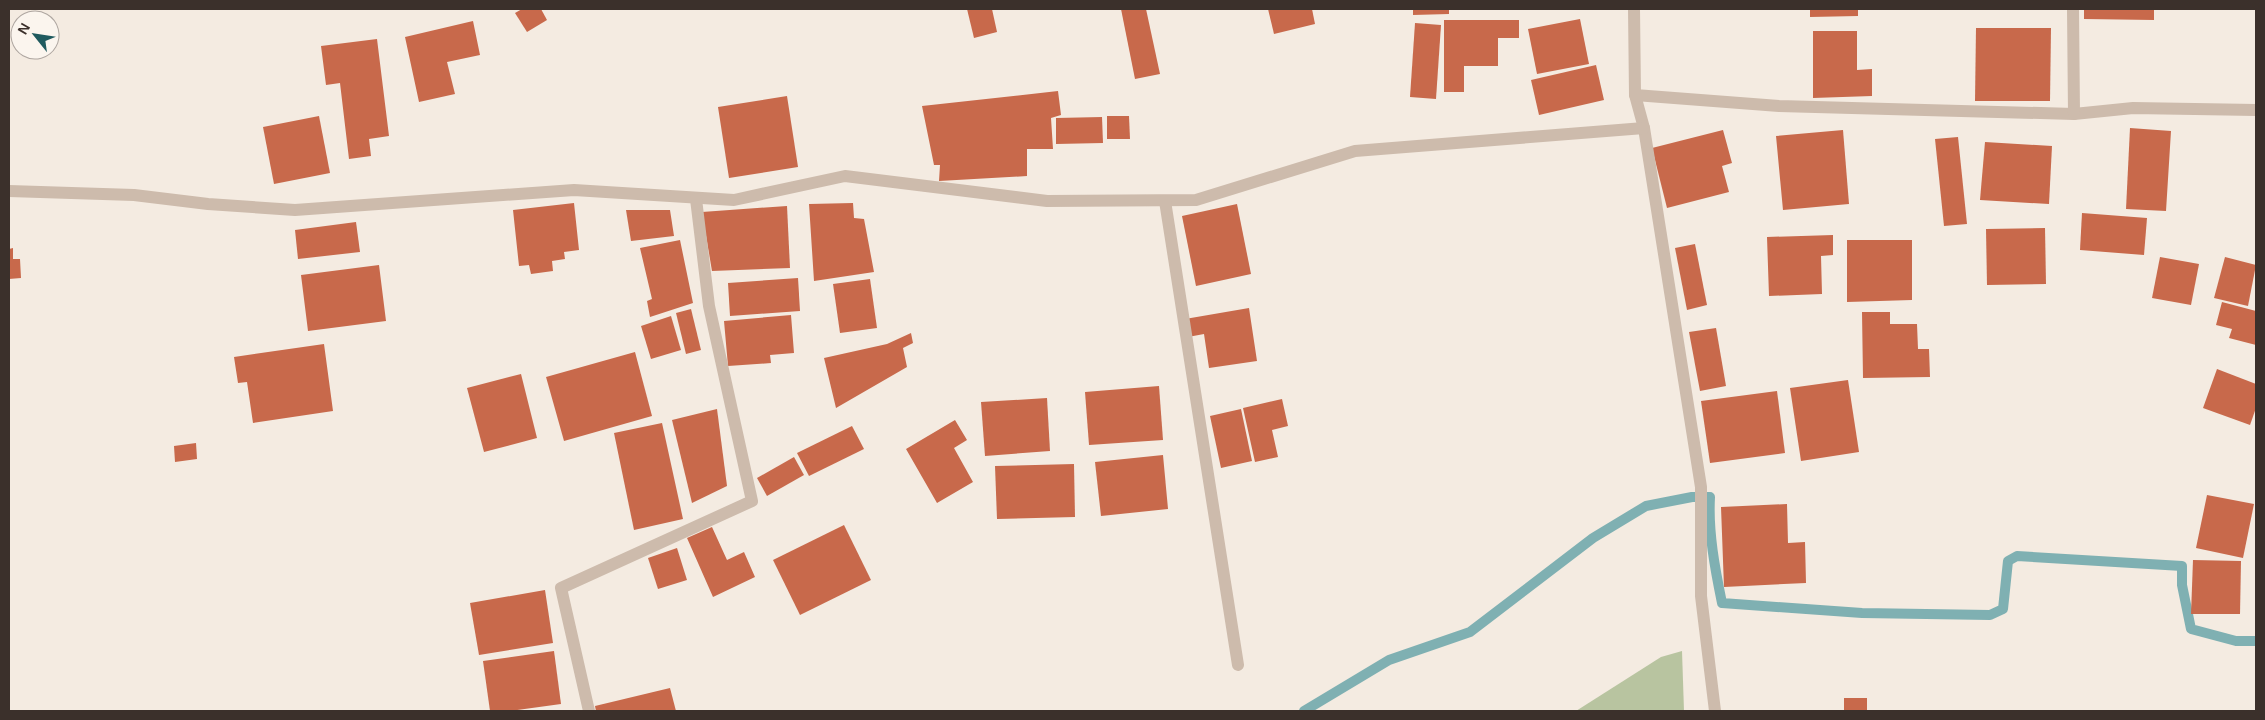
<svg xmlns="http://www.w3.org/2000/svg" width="2265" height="720" font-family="Helvetica,sans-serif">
<rect width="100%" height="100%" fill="#f4ebe1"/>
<!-- green -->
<polygon fill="#b8c4a0" points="1682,651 1684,711 1576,711 1661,657"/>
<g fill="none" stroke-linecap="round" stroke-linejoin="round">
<!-- stream -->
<path stroke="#7fb0b2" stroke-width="10" d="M1304 711 1389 660 1470 632 1593 538 1646 506 1692 497H1710C1708 532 1715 569 1722 603L1862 613 1990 615 2003 609 2008 561 2017 556 2182 566V585L2191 629 2236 641H2256"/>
</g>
<!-- building -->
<g fill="#c8694b">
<polygon points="522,9 541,9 547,20 527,32 515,13"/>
<polygon points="967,9 992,9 997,32 974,38"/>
<polygon points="1121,9 1146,9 1160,74 1135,79"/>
<polygon points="1268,9 1312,9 1315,24 1274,34"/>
<polygon points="1413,9 1449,9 1449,14 1413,15"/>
<polygon points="1810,9 1858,9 1858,16 1810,17"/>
<polygon points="2084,9 2154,9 2154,20 2084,19"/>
<polygon points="1580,19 1589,64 1537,74 1528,29"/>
<polygon points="1444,20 1519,20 1519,38 1498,38 1498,66 1464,66 1464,92 1444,92"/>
<polygon points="473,21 480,55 447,62 455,94 419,102 405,37"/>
<polygon points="1415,23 1441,25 1436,99 1410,97"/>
<polygon points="1976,28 2051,28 2050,101 1975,101"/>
<polygon points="1813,31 1857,31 1857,70 1872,69 1872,96 1813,98"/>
<polygon points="377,39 389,136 369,139 371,156 349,159 340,83 326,85 321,46"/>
<polygon points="1596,65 1604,100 1539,115 1531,80"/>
<polygon points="1058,91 1061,115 1051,118 1053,149 1027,149 1027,176 939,181 940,165 934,165 922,106"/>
<polygon points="787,96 798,167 729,178 718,107"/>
<polygon points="319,116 330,173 274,184 263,127"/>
<polygon points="1107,116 1129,116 1130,139 1107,139"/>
<polygon points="1102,117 1103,143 1056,144 1056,118"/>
<polygon points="2130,128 2171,131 2166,211 2126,209"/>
<polygon points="1723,130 1732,163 1722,166 1729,192 1667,208 1652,148"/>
<polygon points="1843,130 1849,204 1783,210 1776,136"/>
<polygon points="1958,137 1967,224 1944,226 1935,139"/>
<polygon points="1985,142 2052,146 2049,204 1980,200"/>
<polygon points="574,203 579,250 564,252 565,259 552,261 553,271 531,274 529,265 519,266 513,210"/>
<polygon points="853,203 854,218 864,219 874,272 814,281 809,204"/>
<polygon points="1237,204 1251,274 1196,286 1182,216"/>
<polygon points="787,206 790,268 712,271 702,212"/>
<polygon points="626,210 670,210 674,236 631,241"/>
<polygon points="2082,213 2147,218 2144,255 2080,250"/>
<polygon points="356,222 360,252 298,259 295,230"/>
<polygon points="2045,228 2046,284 1987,285 1986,229"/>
<polygon points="1833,235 1833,255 1821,256 1822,294 1769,296 1767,237"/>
<polygon points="680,240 693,303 650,317 647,301 652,299 640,248"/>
<polygon points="1847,240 1912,240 1912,300 1847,302"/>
<polygon points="1695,244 1707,305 1687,310 1675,248"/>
<polygon points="13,248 13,259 20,259 21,278 9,279 9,249"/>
<polygon points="2160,257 2199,264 2191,305 2152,298"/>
<polygon points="2225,257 2256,265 2248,306 2214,298"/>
<polygon points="379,265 386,321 308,331 301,275"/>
<polygon points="798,278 800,311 730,316 728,283"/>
<polygon points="870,279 877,328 840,333 833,284"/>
<polygon points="2222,302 2256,311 2256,345 2229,338 2232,329 2216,325"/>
<polygon points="1249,308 1257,361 1209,368 1204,334 1188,337 1185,319"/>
<polygon points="691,309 701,350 686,354 676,313"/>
<polygon points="1862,312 1890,312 1890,324 1917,324 1918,349 1929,349 1930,377 1863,378"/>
<polygon points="791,315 794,353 770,355 771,363 728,366 724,321"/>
<polygon points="671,316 681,350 651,359 641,326"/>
<polygon points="1716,328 1726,386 1700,391 1689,332"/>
<polygon points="911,333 913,343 903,348 907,367 836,408 824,358 887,344"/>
<polygon points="324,344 333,411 253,423 247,382 238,383 234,357"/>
<polygon points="635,352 652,416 564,441 546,377"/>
<polygon points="2217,369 2256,384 2256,408 2250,425 2203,408"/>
<polygon points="521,374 537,438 484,452 467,388"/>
<polygon points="1848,380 1859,452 1801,461 1790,388"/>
<polygon points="1159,386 1163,440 1089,445 1085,392"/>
<polygon points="1777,391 1785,453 1710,463 1701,401"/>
<polygon points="1047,398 1050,451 985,456 981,402"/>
<polygon points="1282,399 1288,426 1272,430 1278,457 1255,462 1243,408"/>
<polygon points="717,409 727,486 692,503 672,420"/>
<polygon points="1241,409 1252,461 1221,468 1210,416"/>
<polygon points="955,420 967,440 954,448 973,482 937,503 906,449"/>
<polygon points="662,423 683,519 634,530 614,433"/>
<polygon points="852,426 864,449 809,476 797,453"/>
<polygon points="196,443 197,459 175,462 174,446"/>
<polygon points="1163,455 1168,509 1101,516 1095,462"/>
<polygon points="794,457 804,475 767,496 757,478"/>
<polygon points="1074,464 1075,517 997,519 995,466"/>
<polygon points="2207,495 2254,504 2243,558 2196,548"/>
<polygon points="1787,504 1788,543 1805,542 1806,583 1724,587 1721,507"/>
<polygon points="844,525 871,580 800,615 773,560"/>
<polygon points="712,527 727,560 744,552 755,577 713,597 687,538"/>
<polygon points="677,548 687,580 658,589 648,558"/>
<polygon points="2193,560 2241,561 2240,614 2191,614"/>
<polygon points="545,590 553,643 479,655 470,603"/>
<polygon points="554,651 561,704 510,711 490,711 483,661"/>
<polygon points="670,688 676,711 596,711 595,706"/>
<rect x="1844" y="698" width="23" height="13"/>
</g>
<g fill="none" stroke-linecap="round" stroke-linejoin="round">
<!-- lane -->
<g stroke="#cdbbac" stroke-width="12">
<polyline points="1635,95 1644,128 1701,487 1701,596 1715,711"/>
<polyline points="9,191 134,195 208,204 295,210 574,190 734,200 845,176 1047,201 1196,200 1355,151 1644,128"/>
<polyline points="1165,201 1238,665"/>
<polyline points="589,711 561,588 752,501 709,306 696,199"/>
</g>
<!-- street -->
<g stroke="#cdbbac" stroke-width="12">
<polyline points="1634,9 1635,95 1779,106 2074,114 2133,108 2256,110"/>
<polyline points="2073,9 2074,114"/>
</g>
</g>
<!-- border -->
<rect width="2265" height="720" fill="none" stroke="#3b302b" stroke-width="20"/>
<!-- north arrow -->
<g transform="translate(35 35) rotate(300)"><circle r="24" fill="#fbf5ee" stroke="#aea6a0"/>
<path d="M0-4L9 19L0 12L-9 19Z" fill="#1f5a5e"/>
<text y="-8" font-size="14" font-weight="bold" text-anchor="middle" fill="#3b302b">N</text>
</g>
</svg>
